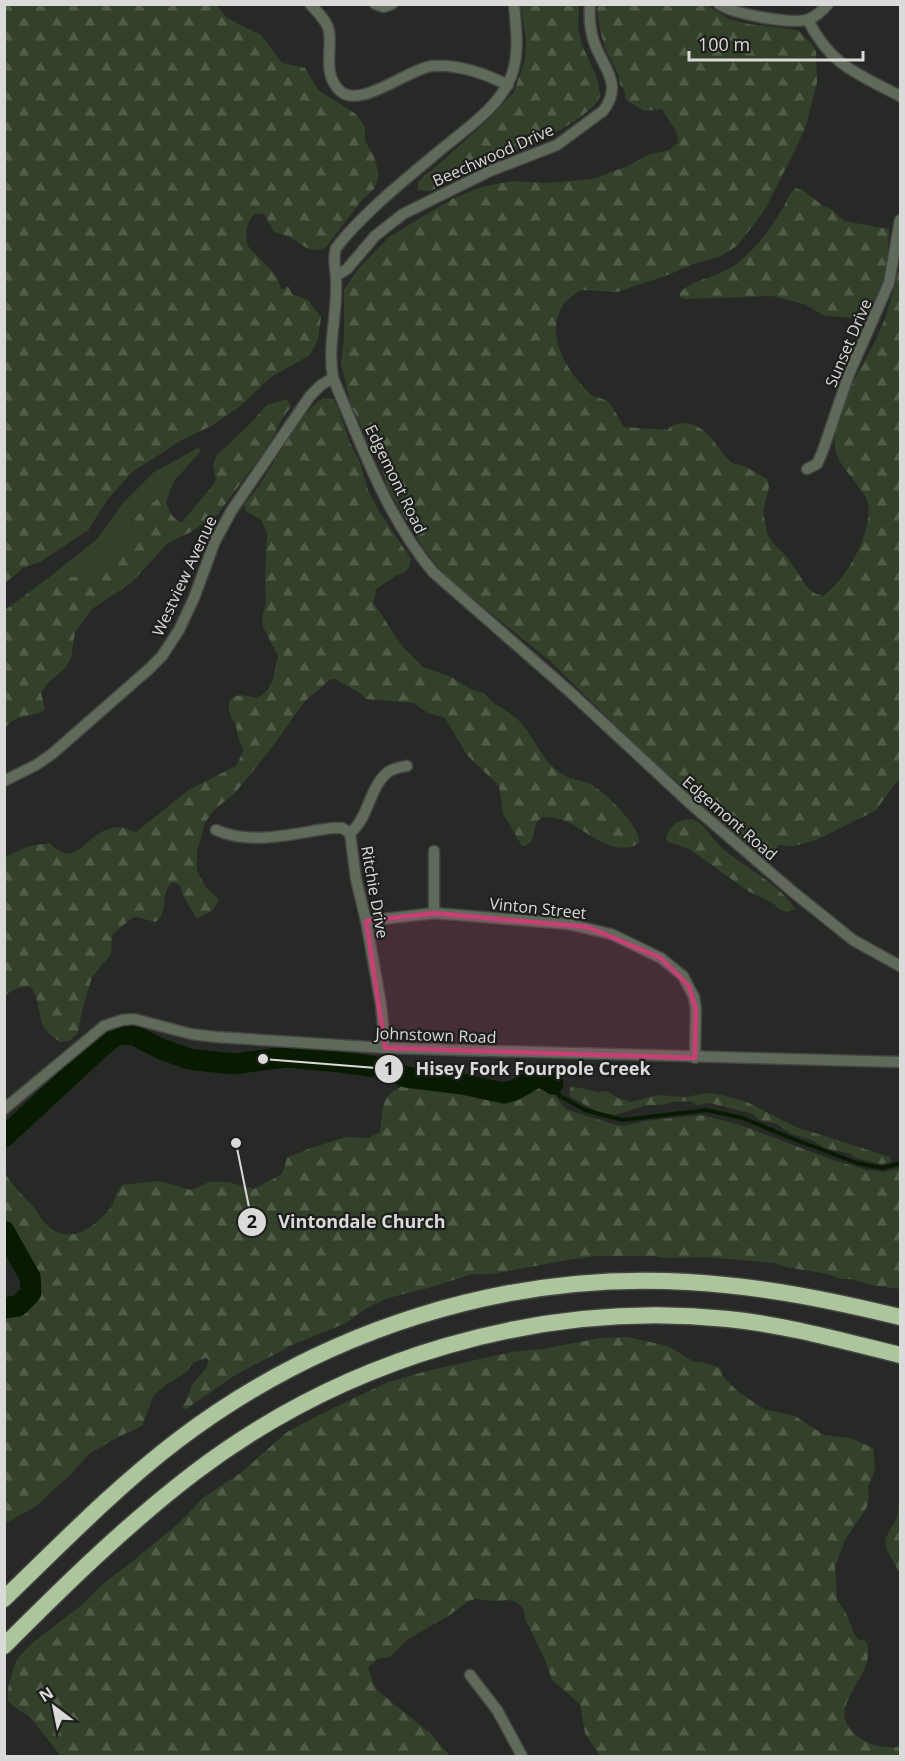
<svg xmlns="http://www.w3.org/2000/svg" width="905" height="1761" font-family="'Open Sans',sans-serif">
<defs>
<pattern id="forest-firs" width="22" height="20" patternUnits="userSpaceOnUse" patternTransform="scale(1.5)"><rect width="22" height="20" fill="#33412a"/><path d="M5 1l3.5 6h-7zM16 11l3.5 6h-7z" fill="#505c48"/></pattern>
</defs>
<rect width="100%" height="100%" fill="#272926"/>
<!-- grass -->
<polygon fill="#33412a" points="198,448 201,451 174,481 166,502 160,497 136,516 123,545 112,560 82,576 47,579 97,539 123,503 154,472"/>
<!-- forest -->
<g fill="url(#forest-firs)">
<path d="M5 4 216 5 227 18 261 35 282 63 305 68 318 90 356 114 365 127V141L374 156 379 176 374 189 361 201 326 247C310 255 302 244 289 237 284 235 279 233 274 232L264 214H255C246 220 245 236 248 246L278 278 281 290 288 286 292 294 308 300 321 317 318 339 310 355 271 377 239 407 213 425 182 440 132 472 108 499 88 530 40 562 23 568 5 583Z"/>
<polygon points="521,5 579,5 578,28 582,45 597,78 599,88 600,96 595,105 578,119 537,144 514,150 480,168 458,175 431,191 418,190 418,182 429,171 431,171 488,120 514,92 525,60 526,40"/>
<path d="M598 5H707L729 19 749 24 798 30 812 44 816 52 817 83 806 126 792 156 764 211 737 246 721 256 691 265 668 275 617 292 581 290C575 294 567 299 563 305 544 335 567 371 589 393 595 399 604 397 609 403 615 410 619 420 624 427L667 430C672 425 677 423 685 423 709 425 716 449 732 463L744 466 767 479 769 487 763 511 767 533 774 544 787 557 807 587 814 593 823 596C846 581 876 528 867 500 866 496 862 492 860 489 846 467 832 461 835 432 839 400 864 365 878 335 888 313 894 289 900 266V778L875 811 816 840 794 846 777 845 778 853 776 857H763L726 827 700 802 689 795 678 782 653 762 550 661 456 585 437 566 424 549 388 489 383 472 351 405 341 364 344 338V289L359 268 389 237 452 199 482 187 513 181 546 183 592 179 628 166 647 155 669 150 678 142 677 133 662 109 645 111 626 100 624 89 620 85C620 71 611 63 606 50 601 37 599 23 597 9Z"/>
<path d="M796 188 804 191 823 206 831 209 844 221 889 229C888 254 885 305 861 318L825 316 804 304 772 296 684 299 680 297V293C691 279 725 276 740 261 757 247 770 230 781 211 787 203 787 195 796 188Z"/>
<path d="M324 398 333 399 338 407 350 443 359 460 368 490 379 511 411 559 409 568 403 573 395 576 375 590 376 594 373 602 375 605 402 646 423 667 451 677 472 690 484 693C493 706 509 710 520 722 533 736 543 760 556 770 568 780 578 779 590 784 602 789 643 829 639 843 616 858 590 834 570 823 563 819 554 818 546 817H542L536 823 532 840 526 846H522L503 813 499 786 467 755 445 718 428 713 414 703 366 699 360 693 335 679H331L305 701 270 750 235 793 213 811 205 823 197 852V871L206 887 219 900 212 911 197 919 183 895 180 886 173 882C158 894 170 913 155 922L137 917 132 918 114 933 112 937 111 954 92 977 81 1015 78 1033 69 1041 61 1042C32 1026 45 1012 32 988 23 984 11 990 5 996V857L29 846 50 843C75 871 85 835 109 829 120 825 126 829 136 832L190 789 236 766 244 750C238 741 238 733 235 723 233 719 230 715 229 710 226 691 246 695 257 698L267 691 273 679 278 656 263 627 262 618 266 603 265 579 267 533 261 520 246 511 244 504C249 498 255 492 259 486 271 468 306 404 324 398Z"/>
<path d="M287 399 291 407 282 418 275 434 261 456 217 515 189 533 168 543 131 583 92 609 75 632 71 658 66 667 48 683 41 693 45 709C33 719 15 713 5 728V610L47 579 82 576 112 560 123 545 136 516 160 497C170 502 166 514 180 522L183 521 214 484 216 480 213 464 217 455 250 424 267 405Z"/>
<path d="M691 819C706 823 710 837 721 847 744 868 778 882 795 909L787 912 779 909 773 903 748 891 689 849 666 841C668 826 677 820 691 819Z"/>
<path d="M407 1084H426L512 1098 531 1088 548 1085 565 1109 616 1125 625 1126 645 1121 703 1115 743 1126 833 1160 867 1170 885 1172 900 1168V1289L877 1286 849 1279H840L828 1274 785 1267 775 1263 706 1257 664 1258 653 1256H597L568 1260 492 1274H472L432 1287 388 1298 363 1310 346 1323 292 1345 237 1374 186 1409 182 1408 193 1384 206 1368 209 1360 206 1358 194 1362 185 1373 167 1384 154 1395 142 1426 118 1437 89 1454 72 1473 36 1506 5 1524V1313C9 1311 14 1312 19 1311 37 1306 42 1288 37 1272L5 1225V1173C12 1185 22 1195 32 1205 37 1211 40 1219 46 1224 68 1246 91 1230 109 1210 115 1203 115 1193 122 1185L159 1181 191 1190 209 1182H228L254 1189 282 1174 287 1158 308 1149 346 1137 369 1138 380 1132C384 1107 379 1095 407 1084Z"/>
<polygon points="571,1086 598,1092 606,1091 618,1098 631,1102 658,1095 685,1097 709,1093 727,1096 749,1103 796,1127 890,1157 891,1161 889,1163 880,1164 856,1158 851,1154 825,1148 812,1140 791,1134 777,1124 759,1120 753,1114 710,1103 697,1105 690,1101 673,1102 661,1105 648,1105 614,1115 598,1112 571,1097 569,1094"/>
<path d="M627 1337 668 1346 694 1362H703L720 1368 723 1376 737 1391 764 1409 795 1416 824 1435 850 1438 873 1448 875 1465 874 1473 868 1487 869 1495 867 1507 845 1540 835 1566 837 1599 846 1613 854 1634 859 1640 866 1641C881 1676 816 1708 860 1738 873 1747 885 1748 900 1747V1756H600L585 1733 580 1704 552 1680 546 1662 525 1618 524 1610 518 1603 511 1600 497 1601 475 1599 467 1602 450 1615 408 1639 390 1657 377 1659 368 1668 374 1685 378 1691 430 1733 450 1756H61L29 1716 18 1710 8 1701V1688L14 1666 18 1658 31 1644 83 1604 106 1581 128 1565 178 1524 204 1497 242 1472 287 1432 321 1414 386 1383 427 1371 511 1352 542 1349 600 1338Z"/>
<polygon points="900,1491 900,1574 886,1548 885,1539 898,1516"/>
</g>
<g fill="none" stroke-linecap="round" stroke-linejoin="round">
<!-- stream -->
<polyline stroke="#081b00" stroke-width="4" points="553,1084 560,1096 585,1110 622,1120 706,1110 743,1118 788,1137 857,1163 883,1168 900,1163"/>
<!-- river -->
<g stroke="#081b00" stroke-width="21">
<polyline points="4,1137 100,1048 113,1037 121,1034 134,1035 161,1049 189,1059 233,1064 287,1057 340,1062 384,1068 406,1077 462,1084 504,1093 515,1090 536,1078 543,1078 553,1084"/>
<polyline points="4,1231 30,1277 31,1293 18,1306 4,1308"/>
</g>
<!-- minor casing -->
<g stroke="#444543" stroke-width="13">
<g id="minor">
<path d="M310 4C317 12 327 20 329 31 332 50 323 72 338 89 358 112 407 69 432 66 457 64 486 74 508 85"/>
<polyline points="375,4 384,7 392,4"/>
<path d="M514 4C516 29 520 53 511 77 499 107 467 128 443 148 408 177 363 213 336 248 332 259 336 268 336 280 338 313 327 345 333 378 361 444 386 516 433 572L569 691 694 807 792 891 853 940 900 966"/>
<path d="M719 4C733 14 793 25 809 19 817 16 823 10 828 4"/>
<path d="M808 20C831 66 858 74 900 96"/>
<path d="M336 276 347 269 375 236 403 214 490 171 557 145 603 111C624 84 603 68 594 42 590 30 589 17 590 4"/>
<polyline points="807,469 817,464 822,453 849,374 889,283 900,220"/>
<polyline points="4,781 36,765 52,754 149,669 162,656 179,630 194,598 215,541 232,510 310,396 321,385 333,378"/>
<path d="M216 830C252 846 294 833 332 828H342L350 833"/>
<polyline points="350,833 356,879 366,921 381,1005 385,1048"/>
<path d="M350 833C369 818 369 787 388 772 394 768 401 767 407 766"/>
<polyline points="434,851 434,913"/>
<polyline points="366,921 434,913 568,924 611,934 661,958 683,976 694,997 696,1009 695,1058"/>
<polyline points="4,1109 104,1026 122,1020 134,1019 191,1034 216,1037 385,1048 900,1062"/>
<polyline points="470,1675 497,1710 522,1756"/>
</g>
</g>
<!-- highway casing -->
<g stroke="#444543" stroke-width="19">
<g id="highway">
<path d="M4 1599C60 1545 115 1488 178 1440 323 1330 506 1271 688 1282 761 1286 830 1300 900 1317"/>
<path d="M4 1646C65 1585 126 1525 194 1473 345 1358 539 1300 728 1319 787 1325 843 1341 900 1355"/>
</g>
</g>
<!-- minor -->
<use href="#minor" stroke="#606a5a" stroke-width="10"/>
<!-- highway -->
<use href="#highway" stroke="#acc59d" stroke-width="16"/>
</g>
<!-- marked area -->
<path fill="#c73f74" fill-opacity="0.2" stroke="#c73f74" stroke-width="4.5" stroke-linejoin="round" d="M434 913 588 927 661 958 689 986 696 1009 695 1058 385 1048 366 921Z"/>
<g text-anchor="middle" stroke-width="4.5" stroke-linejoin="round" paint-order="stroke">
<!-- street labels -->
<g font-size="16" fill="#dadbd9" stroke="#1d1f1c">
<text transform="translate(493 155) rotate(-24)" y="6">Beechwood Drive</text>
<text transform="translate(848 343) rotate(-67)" y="6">Sunset Drive</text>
<text transform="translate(396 479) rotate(64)" y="6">Edgemont Road</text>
<text transform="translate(184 576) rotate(-65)" y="6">Westview Avenue</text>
<text transform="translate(730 818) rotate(41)" y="6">Edgemont Road</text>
<text transform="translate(375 892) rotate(80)" y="6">Ritchie Drive</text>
<text transform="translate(538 908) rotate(6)" y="6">Vinton Street</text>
<text transform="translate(436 1035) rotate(2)" y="6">Johnstown Road</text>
</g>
</g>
<!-- callouts -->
<path fill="none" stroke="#dadbd9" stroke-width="2" d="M263 1059L389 1069M236 1143L252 1222"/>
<g fill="#dadbd9" stroke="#1d1f1c" stroke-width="2">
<circle cx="263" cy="1059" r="6"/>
<circle cx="236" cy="1143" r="6"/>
<circle cx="389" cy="1069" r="15"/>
<circle cx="252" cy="1222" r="15"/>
</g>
<g font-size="18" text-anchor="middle" font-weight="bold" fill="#111">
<text x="389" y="1075">1</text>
<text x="252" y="1228">2</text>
</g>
<g font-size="18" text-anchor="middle" font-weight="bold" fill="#dadbd9" stroke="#1d1f1c" stroke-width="4.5" stroke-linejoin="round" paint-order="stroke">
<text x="533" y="1075">Hisey Fork Fourpole Creek</text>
<text x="362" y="1228">Vintondale Church</text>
</g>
<!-- border -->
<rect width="905" height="1761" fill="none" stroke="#dadbd9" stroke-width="12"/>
<!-- north arrow -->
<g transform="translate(54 1707) rotate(328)" stroke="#1d1f1c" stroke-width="4.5" paint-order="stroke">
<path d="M0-4.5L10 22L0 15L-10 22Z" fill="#dadbd9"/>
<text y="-9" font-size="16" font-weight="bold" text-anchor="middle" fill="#dadbd9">N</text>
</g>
<!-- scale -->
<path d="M689 51v9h174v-9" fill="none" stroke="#dadbd9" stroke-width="3"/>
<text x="698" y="51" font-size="18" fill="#dadbd9" stroke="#1d1f1c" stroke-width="4.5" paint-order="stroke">100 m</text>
</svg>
